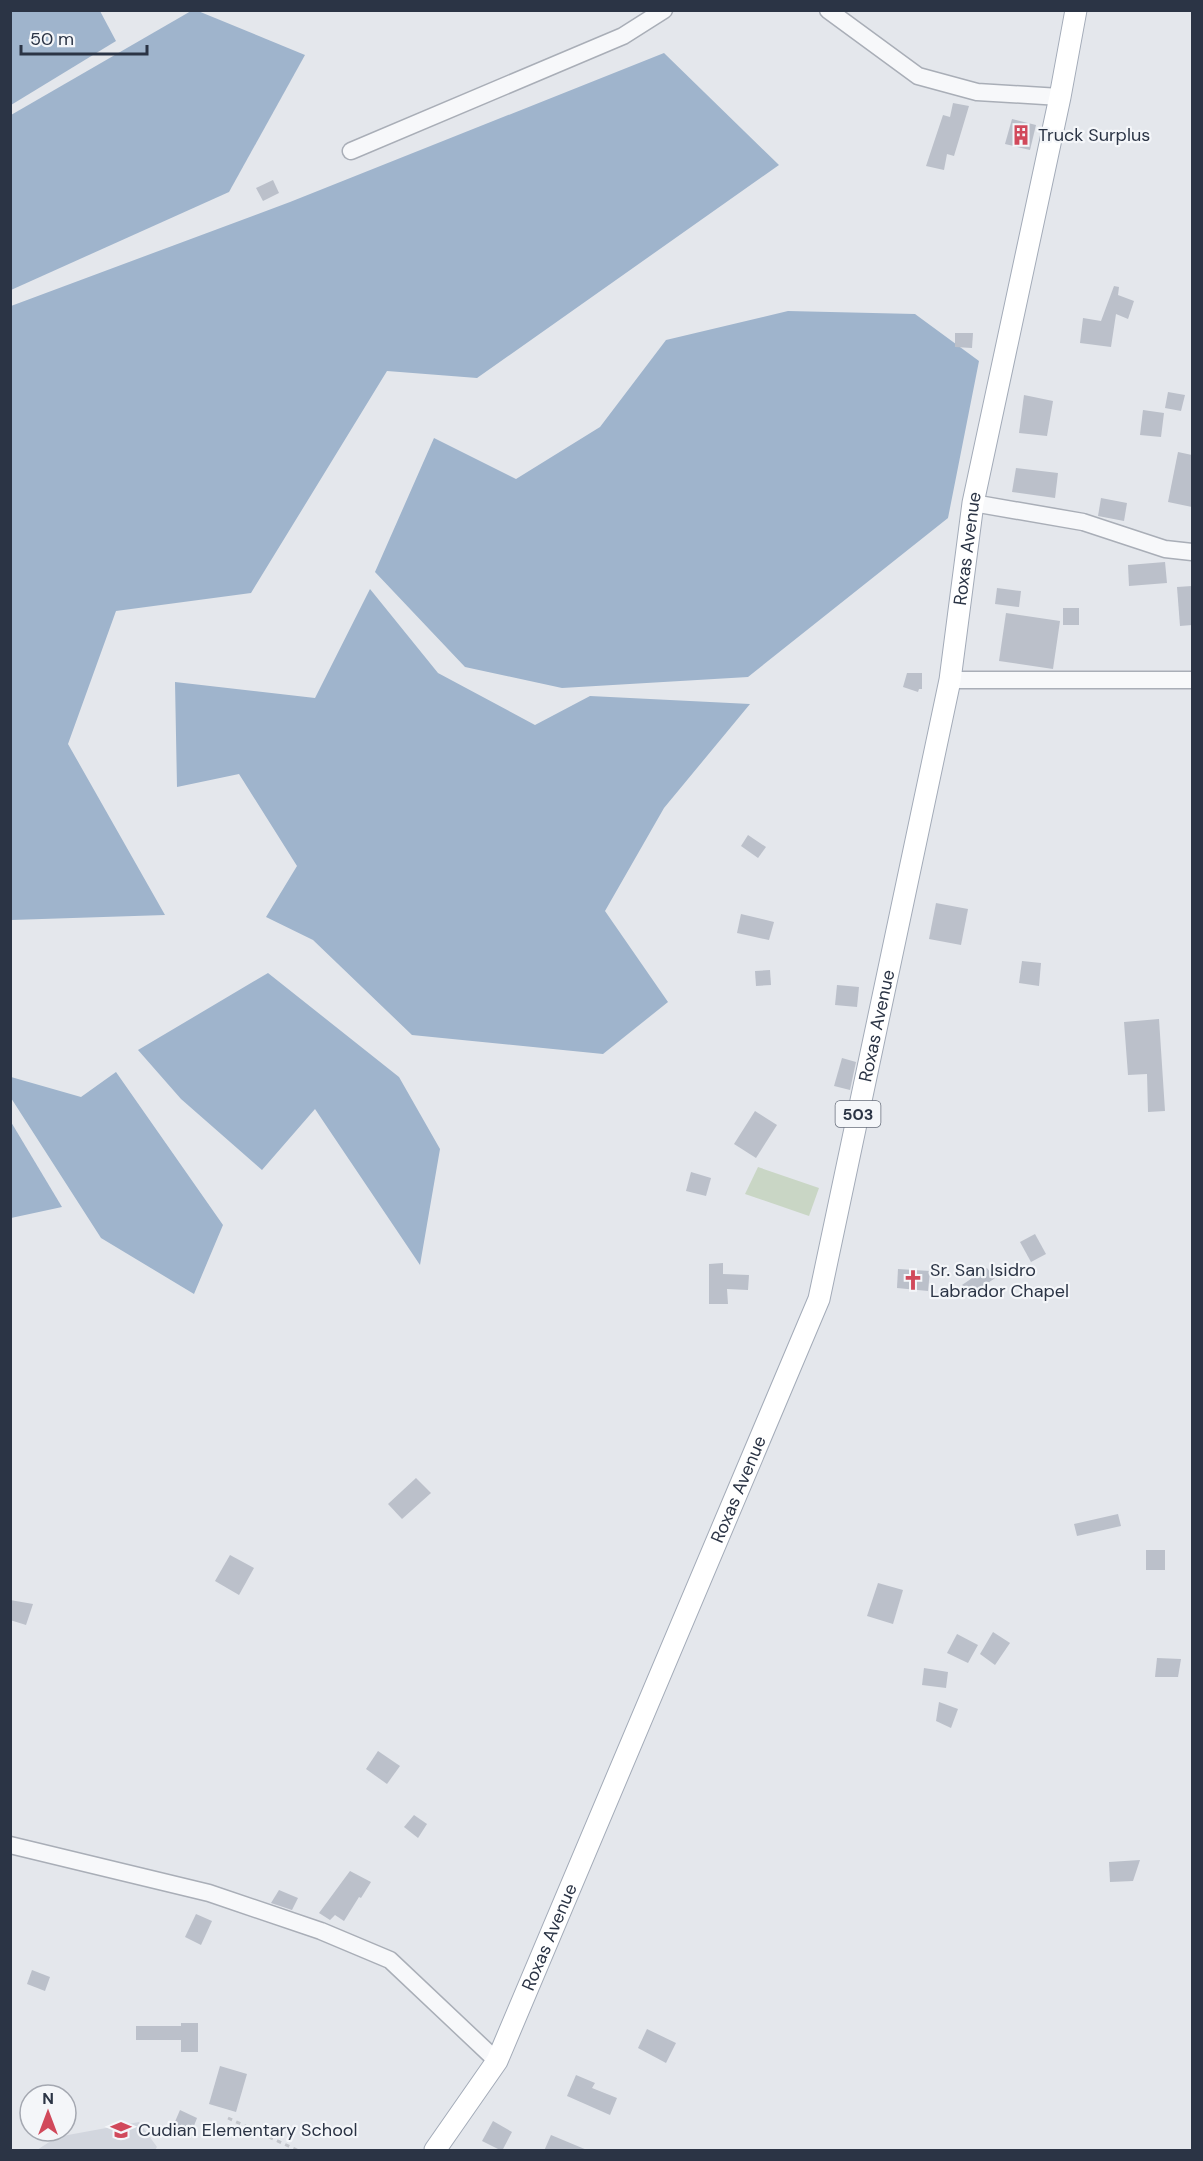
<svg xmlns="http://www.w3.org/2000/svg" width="1203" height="2161" font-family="'DM Sans',sans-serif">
<rect width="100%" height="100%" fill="#e4e7ec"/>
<!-- built -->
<polygon fill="#d2d6de" points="139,2122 157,2147 155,2150 37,2150 57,2137"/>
<!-- green -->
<polygon fill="#c9d6c5" points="758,1167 819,1188 809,1216 745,1194"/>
<!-- water -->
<g fill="#9fb4cc">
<polygon points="11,10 100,11 116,41 11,105"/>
<polygon points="191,11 198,11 305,55 229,192 11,290 11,115"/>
<polygon points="664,53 779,165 477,378 387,371 251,593 116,611 68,744 165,915 11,920 11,306 290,202"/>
<polygon points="788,311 915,314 979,361 948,518 748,677 562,688 465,667 375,572 434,438 516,479 600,427 666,340"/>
<polygon points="370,589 438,673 535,725 590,696 750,704 664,808 605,911 668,1002 603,1054 412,1035 313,940 266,917 297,866 239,774 177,787 175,682 315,698"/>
<polygon points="268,973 399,1077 440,1149 420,1265 315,1109 262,1170 181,1099 138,1050"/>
<polygon points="116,1072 223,1225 194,1294 101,1238 11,1098 11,1077 81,1097"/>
<polygon points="10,1122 11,1122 62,1207 11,1218"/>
</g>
<!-- building -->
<g fill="#bbc0ca">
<polygon points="953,103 969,106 954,156 947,154 944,170 926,166 943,115 950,117"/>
<polygon points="1012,119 1036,125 1030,150 1005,144"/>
<polygon points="273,180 279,193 263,201 256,188"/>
<polygon points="1114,286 1119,287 1118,295 1134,301 1128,319 1116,314 1111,347 1080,343 1083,318 1101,321"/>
<polygon points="955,333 973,333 972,348 955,347"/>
<polygon points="1168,392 1185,395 1181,411 1165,408"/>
<polygon points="1024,395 1053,401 1047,436 1019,433"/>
<polygon points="1143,410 1164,413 1161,437 1140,435"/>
<polygon points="1178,452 1192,455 1192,507 1168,502"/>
<polygon points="1016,468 1058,473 1055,498 1012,492"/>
<polygon points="1101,498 1127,503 1124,521 1098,516"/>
<polygon points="1165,562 1167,583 1129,586 1128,565"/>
<polygon points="1192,586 1192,625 1180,626 1177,587"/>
<polygon points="997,588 1021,591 1019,607 995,604"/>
<rect x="1063" y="608" width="16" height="17"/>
<polygon points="1006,613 1060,621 1053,669 999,661"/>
<polygon points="907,673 922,673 922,689 919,689 918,692 903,687"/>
<polygon points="748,835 766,847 758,858 741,846"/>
<polygon points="936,903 968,909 961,945 929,939"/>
<polygon points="741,914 774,922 769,940 737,933"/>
<polygon points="1022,961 1041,963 1039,986 1019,983"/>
<polygon points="770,970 771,985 756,986 755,971"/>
<polygon points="837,985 859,987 857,1007 835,1005"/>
<polygon points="1159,1019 1165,1111 1148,1112 1147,1074 1128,1075 1124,1022"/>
<polygon points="842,1058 856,1062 850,1090 834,1086"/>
<polygon points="755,1111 777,1125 756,1158 734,1144"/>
<polygon points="691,1172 711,1178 706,1196 686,1191"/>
<polygon points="1035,1234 1046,1254 1031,1262 1020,1242"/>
<polygon points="723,1263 723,1274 749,1275 748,1290 727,1289 728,1304 709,1304 709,1264"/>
<polygon points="987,1268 995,1278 971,1295 962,1285"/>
<polygon points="898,1269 930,1271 928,1291 897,1288"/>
<polygon points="416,1478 431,1493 402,1519 388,1504"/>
<polygon points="1118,1514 1121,1526 1077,1536 1074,1524"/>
<rect x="1146" y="1550" width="19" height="20"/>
<polygon points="230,1555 254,1568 239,1595 215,1581"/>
<polygon points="878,1583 903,1590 893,1624 867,1616"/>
<polygon points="10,1600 33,1604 26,1625 10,1620"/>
<polygon points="993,1632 1010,1643 995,1665 980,1654"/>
<polygon points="957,1634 978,1645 968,1663 947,1653"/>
<polygon points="1157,1658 1181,1659 1178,1677 1155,1677"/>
<polygon points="924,1668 948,1672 946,1688 922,1685"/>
<polygon points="939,1702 958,1709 951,1728 936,1721"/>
<polygon points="378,1751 400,1766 387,1784 366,1769"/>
<polygon points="414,1815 427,1824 418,1838 404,1827"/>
<polygon points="1140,1860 1133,1881 1110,1882 1109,1862"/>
<polygon points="350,1871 371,1882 361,1898 359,1897 344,1921 335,1915 330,1920 319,1913"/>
<polygon points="279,1890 298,1898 292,1910 271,1903"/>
<polygon points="196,1914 212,1921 201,1945 185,1937"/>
<polygon points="32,1970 50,1977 45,1991 27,1984"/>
<polygon points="181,2023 198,2023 198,2052 181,2052 181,2040 136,2040 136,2026 181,2026"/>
<polygon points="647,2029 676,2043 666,2063 638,2048"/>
<polygon points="220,2066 247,2074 236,2112 209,2104"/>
<polygon points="576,2075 595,2083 592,2088 617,2098 610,2115 567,2096"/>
<polygon points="180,2110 197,2118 192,2131 174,2124"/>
<polygon points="493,2121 512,2132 502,2151 482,2141"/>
<polygon points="551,2135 587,2150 587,2151 544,2151"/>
</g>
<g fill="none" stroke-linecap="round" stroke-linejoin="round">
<!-- minor casing -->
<g stroke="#a9aeb7" stroke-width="19">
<g id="minor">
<polyline points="828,10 918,76 977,92 1060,97"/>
<polyline points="351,151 623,36 664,10"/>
<polyline points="973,503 1083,522 1165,549 1192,552"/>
<polyline points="950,680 1192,680"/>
<polyline points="10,1845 209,1893 321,1931 390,1960 497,2061"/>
</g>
</g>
<!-- major casing -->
<g stroke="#a3abb8" stroke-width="23">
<g id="major">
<path id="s1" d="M435 2150 497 2061 819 1299 950 680 973 503 1060 97 1076 10"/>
</g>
</g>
<!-- path -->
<polyline stroke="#c2c5cb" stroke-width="3" stroke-dasharray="4.5 4.5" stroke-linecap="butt" points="228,2118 297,2150"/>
<!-- minor -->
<use href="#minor" stroke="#f7f8fa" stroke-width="16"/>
<!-- major -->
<use href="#major" stroke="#fff" stroke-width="21"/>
</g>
<!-- icons -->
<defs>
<g id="building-bare" transform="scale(1.62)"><path d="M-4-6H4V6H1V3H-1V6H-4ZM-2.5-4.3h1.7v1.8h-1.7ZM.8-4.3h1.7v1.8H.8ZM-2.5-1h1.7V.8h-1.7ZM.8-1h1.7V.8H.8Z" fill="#d1495b" stroke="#f4f6f9" stroke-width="2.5" paint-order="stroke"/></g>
<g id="church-bare" transform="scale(1.62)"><path d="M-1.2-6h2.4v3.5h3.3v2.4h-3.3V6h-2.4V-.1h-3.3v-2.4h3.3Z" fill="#d1495b" stroke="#f4f6f9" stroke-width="2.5" paint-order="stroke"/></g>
<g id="school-bare" transform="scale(1.62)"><path d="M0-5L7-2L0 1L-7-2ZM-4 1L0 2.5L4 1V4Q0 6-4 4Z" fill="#d1495b" stroke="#f4f6f9" stroke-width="2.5" paint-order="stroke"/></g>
</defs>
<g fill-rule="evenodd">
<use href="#building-bare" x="1021" y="135"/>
<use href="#church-bare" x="913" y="1280"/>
<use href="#school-bare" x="121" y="2130"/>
</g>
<g text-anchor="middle" stroke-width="4.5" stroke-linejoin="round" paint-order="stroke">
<!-- shield labels -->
<rect fill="#f4f6f9" stroke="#676e7b" stroke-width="1.5" x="835.5" y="1101" width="45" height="26" rx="4.5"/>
<g font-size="16" font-weight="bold" fill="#2b3445">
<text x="858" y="1120">503</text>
</g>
<!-- poi labels -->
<g font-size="18" fill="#2b3445" stroke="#f4f6f9" text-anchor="start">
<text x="1038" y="141">Truck Surplus</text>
<text x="930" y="1276">Sr. San Isidro<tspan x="930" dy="21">Labrador Chapel</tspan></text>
<text x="138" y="2136">Cudian Elementary School</text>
</g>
<!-- street labels -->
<g font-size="18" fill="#2b3445" stroke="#f4f6f9">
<text dy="6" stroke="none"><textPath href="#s1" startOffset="1701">Roxas Avenue</textPath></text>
<text dy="6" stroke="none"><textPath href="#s1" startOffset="1215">Roxas Avenue</textPath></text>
<text dy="6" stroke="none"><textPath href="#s1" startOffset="729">Roxas Avenue</textPath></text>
<text dy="6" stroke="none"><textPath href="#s1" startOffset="243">Roxas Avenue</textPath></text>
</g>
</g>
<!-- border -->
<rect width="1203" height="2161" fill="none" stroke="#2b3445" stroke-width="24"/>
<!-- north arrow -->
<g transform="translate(48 2113)"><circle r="28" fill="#f4f6f9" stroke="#a4a8b1" stroke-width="1.5"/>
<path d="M0-4.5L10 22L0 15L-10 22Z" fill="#d1495b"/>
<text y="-9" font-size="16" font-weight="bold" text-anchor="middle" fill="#2b3445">N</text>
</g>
<!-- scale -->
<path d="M21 45v9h126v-9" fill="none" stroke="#2b3445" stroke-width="3"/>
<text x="30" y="45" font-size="18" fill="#2b3445" stroke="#f4f6f9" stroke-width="4.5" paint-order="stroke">50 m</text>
</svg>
